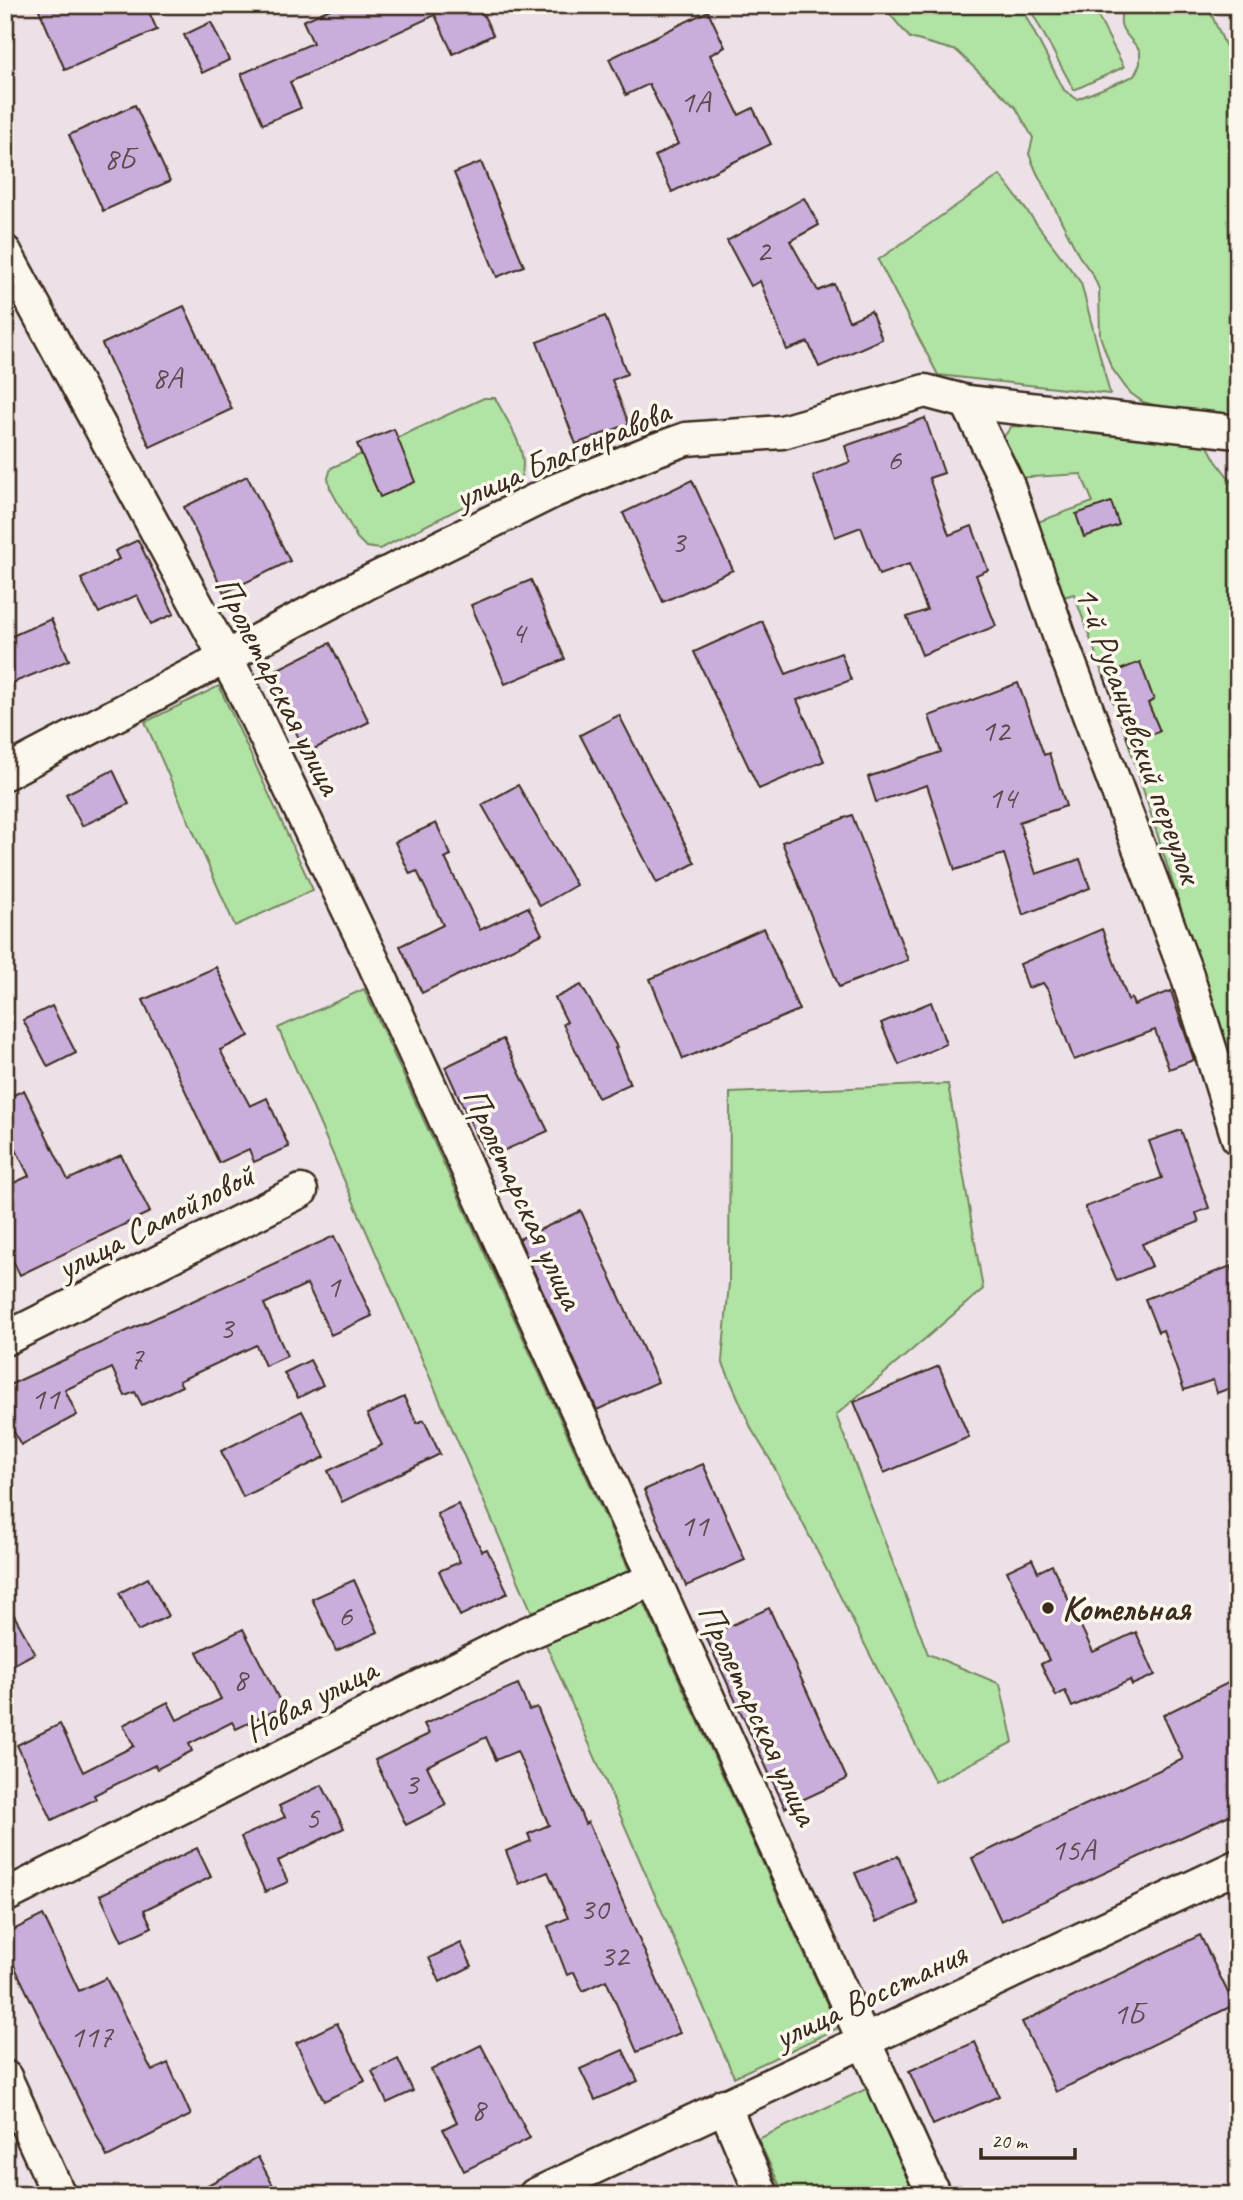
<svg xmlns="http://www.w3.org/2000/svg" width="1243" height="2200" font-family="Caveat,sans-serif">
<rect width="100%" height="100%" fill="#ece1e7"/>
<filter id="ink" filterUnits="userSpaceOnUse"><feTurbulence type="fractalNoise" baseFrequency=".0143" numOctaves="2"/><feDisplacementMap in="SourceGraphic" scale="14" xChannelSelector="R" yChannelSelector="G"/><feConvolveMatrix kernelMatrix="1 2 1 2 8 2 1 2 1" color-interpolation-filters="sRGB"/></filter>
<g filter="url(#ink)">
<!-- green -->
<g fill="#b0e3a4" stroke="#768661" stroke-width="2">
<path d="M882 5H1020L1064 90 1077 99 1134 76 1140 64V51C1126 31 1116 32 1123 5H1207L1238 73V416L1169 409 1143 402 1129 392 1111 367 1100 336 1099 289 1093 275 1079 256 1036 171 1029 154 1033 138 1016 108 957 51 910 38Z"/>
<polygon points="1028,5 1092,5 1124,67 1074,90"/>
<polygon points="1000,175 1081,283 1110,394 938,375 878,260"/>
<path d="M484 398H495C506 419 530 452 521 477L380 549 366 547 357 538 330 488 328 478 331 468Z"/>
<polygon points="1012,426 1204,439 1216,461 1238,490 1238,1089 1129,745 1074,594 1060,598 1032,524 1093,502 1081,474 1015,478 999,443"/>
<polygon points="219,686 313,890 235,926 145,722"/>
<polygon points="364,989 838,2028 734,2077 278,1028"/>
<polygon points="948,1084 983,1289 836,1415 928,1654 1000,1684 1013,1742 935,1782 771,1461 752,1430 722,1361 729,1283 730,1093"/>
<polygon points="868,2088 915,2195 784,2195 758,2139"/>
</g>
<!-- building -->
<g fill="#c9aedb" stroke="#3b2a1e" stroke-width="2">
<polygon points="37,5 146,5 157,30 65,70"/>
<polygon points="339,5 479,5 493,35 453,54 435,15 290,82 301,108 263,124 241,74 313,43 303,21"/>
<polygon points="708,11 725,47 710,55 739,115 753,108 771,144 672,192 655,156 678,144 649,84 626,95 609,59"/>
<polygon points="211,22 229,60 202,73 184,35"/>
<polygon points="135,105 170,181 103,211 69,135"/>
<polygon points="481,162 524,266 497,277 454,173"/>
<polygon points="804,198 819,225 790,241 818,291 834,284 849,321 871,311 882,339 819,367 808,342 787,350 760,281 751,286 727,241"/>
<polygon points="184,306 232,409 150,447 102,344"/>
<polygon points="605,316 627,374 612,380 629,424 576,444 537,342"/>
<polygon points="925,418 944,473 929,478 949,535 972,526 988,570 976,575 996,626 922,655 907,617 927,610 909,564 879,575 861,527 835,537 813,476 850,462 845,446"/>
<polygon points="394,429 415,482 380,497 357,444"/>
<polygon points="247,476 290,561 224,593 184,507"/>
<polygon points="692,480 733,570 663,602 623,513"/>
<polygon points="1111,502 1119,525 1084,537 1076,514"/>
<polygon points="138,540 174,614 151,624 137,595 99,613 81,579 119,559 115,551"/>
<polygon points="531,580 565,659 505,684 471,605"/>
<polygon points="51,619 69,660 5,686 5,639"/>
<polygon points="762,621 786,674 841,653 851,680 797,700 824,761 759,789 694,652"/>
<polygon points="330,643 369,722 306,753 268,674"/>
<polygon points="1140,662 1154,700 1148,703 1160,731 1130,745 1104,676"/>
<polygon points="1018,683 1044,755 1049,753 1066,806 1019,822 1036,874 1080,859 1090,888 1023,915 1004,854 955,870 927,785 876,802 868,777 941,752 929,716"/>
<polygon points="619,715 695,863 657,883 580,735"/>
<polygon points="113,770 129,804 82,826 66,794"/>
<polygon points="518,785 576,885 540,906 482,805"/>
<polygon points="852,815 908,960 839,987 782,842"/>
<polygon points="436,823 451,855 445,858 480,930 528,907 542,934 422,993 400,946 443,925 417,871 410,874 395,842"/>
<polygon points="764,928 799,1010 683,1059 650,979"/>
<polygon points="1102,929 1128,1000 1131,998 1134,1005 1171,991 1194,1060 1169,1069 1155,1030 1074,1060 1049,992 1043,983 1028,988 1020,964"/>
<polygon points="216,967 249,1036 220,1050 250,1106 267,1098 289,1147 254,1162 249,1149 219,1163 143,1000"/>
<polygon points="581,985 617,1047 615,1048 630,1084 598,1098 563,1024 567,1022 555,998"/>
<polygon points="931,1002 946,1044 899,1065 881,1023"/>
<polygon points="52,1006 76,1053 48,1067 23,1020"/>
<polygon points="503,1039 548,1131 487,1158 445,1067"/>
<polygon points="24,1090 68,1180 121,1155 150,1212 20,1275 5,1245 5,1187 29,1176 5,1127 5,1099"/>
<polygon points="1181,1130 1209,1208 1196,1213 1199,1222 1142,1244 1152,1266 1117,1281 1085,1207 1162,1178 1149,1141"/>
<polygon points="581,1211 658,1382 597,1410 519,1239"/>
<polygon points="334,1236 372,1316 331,1335 307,1284 264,1304 287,1356 265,1366 256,1345 179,1381 182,1386 142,1405 135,1392 125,1396 112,1368 65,1390 77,1415 21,1445 5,1415 5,1387"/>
<polygon points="1231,1266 1238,1285 1238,1385 1217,1393 1213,1380 1184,1390 1163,1330 1158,1332 1145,1299"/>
<polygon points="310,1360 323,1385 298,1398 284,1373"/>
<polygon points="939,1366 969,1437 884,1473 854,1402"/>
<polygon points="404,1397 417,1423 424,1420 440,1454 342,1502 328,1471 382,1445 367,1414"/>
<polygon points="302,1411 325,1457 243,1497 221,1451"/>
<polygon points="703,1464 745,1560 686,1586 644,1490"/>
<polygon points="458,1504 482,1551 487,1549 508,1593 460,1616 439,1571 460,1562 437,1514"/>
<polygon points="1032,1559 1038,1572 1052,1565 1093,1652 1136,1632 1155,1675 1132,1685 1130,1680 1072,1707 1065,1691 1056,1696 1041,1664 1049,1660 1007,1571"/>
<polygon points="148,1578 168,1616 138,1631 119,1593"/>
<polygon points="354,1580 378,1632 336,1651 312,1599"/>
<polygon points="5,1599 35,1653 5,1669"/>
<polygon points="769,1608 847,1779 785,1808 706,1637"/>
<polygon points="243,1629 283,1707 236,1729 232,1722 189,1744 192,1751 157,1769 155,1765 94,1795 96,1799 52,1820 17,1745 60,1724 83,1772 134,1746 123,1725 168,1702 177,1720 221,1699 197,1652"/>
<polygon points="1238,1678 1238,1811 1001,1921 972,1858 1183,1759 1163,1715"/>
<polygon points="518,1684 529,1710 537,1707 585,1824 588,1822 680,2033 637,2052 606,1980 583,1991 574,1972 567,1975 548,1926 568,1918 548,1872 519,1884 506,1851 531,1841 528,1834 549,1825 517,1751 496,1760 486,1737 427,1766 446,1805 406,1825 375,1760 429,1734 424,1724"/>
<polygon points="322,1785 344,1828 278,1861 288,1882 265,1892 241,1837 285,1817 279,1806"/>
<polygon points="197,1848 211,1877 144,1910 152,1927 122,1941 100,1895"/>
<polygon points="898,1856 918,1904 876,1922 855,1873"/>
<polygon points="43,1915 79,1991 106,1978 152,2071 168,2063 191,2115 107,2157 5,1947 5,1934"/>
<polygon points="1200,1935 1234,2005 1056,2092 1022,2022"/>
<polygon points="461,1943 472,1966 440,1982 429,1958"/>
<polygon points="337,2023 365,2081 324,2101 296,2043"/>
<polygon points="975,2042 999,2096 933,2125 909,2071"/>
<polygon points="481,2045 530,2138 464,2171 443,2129 457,2122 431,2070"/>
<polygon points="623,2050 638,2081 595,2100 580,2069"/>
<polygon points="398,2059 413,2091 387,2103 372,2071"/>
<polygon points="258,2157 278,2195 189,2195 236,2170"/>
</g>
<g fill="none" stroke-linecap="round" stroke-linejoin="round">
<!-- minor casing -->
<g stroke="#3b2a1e" stroke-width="37">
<g id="minor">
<polyline points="5,252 241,686 372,959 934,2195"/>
<polyline points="967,402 1007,483 1060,638 1187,975 1238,1138"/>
<polyline points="5,773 365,584 554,491 655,450 686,439 782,432 925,391 967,402 1238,432"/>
<polyline points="5,1339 301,1191"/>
<polyline points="5,1896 521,1636 654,1579"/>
<polyline points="5,2077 59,2195"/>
<polyline points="724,2105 762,2195"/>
<polyline points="535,2195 1238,1866"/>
</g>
</g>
<!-- minor -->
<use href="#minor" stroke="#fbf7ec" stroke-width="32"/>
</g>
</g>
<!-- markers -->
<circle fill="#3b2a1e" stroke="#fbf7ec" stroke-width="2.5" cx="1048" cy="1608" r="7"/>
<g text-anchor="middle" stroke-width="7" stroke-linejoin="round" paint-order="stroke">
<!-- number labels -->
<g font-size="32" fill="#5e4b4d">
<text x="695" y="112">1А</text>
<text x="119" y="169">8Б</text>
<text x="763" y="261">2</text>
<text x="167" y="388">8А</text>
<text x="894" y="470">6</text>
<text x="678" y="552">3</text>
<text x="518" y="643">4</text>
<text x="995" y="741">12</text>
<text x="1002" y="808">14</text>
<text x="333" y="1297">1</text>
<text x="226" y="1338">3</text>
<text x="136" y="1369">7</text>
<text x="45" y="1409">11</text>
<text x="694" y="1536">11</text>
<text x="345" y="1626">6</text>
<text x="240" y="1690">8</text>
<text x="411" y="1794">3</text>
<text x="312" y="1828">5</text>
<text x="1073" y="1860">15А</text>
<text x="594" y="1919">30</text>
<text x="614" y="1966">32</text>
<text x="1128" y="2024">1Б</text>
<text x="91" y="2047">117</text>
<text x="478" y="2120">8</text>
</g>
<!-- street labels -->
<g font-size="35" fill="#3b2a1e" stroke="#fbf7ec">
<text transform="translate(562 454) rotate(-23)" y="12">улица Благонравова</text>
<text transform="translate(279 685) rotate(63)" y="12">Пролетарская улица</text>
<text transform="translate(1139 734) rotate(70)" y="12">1-й Русанцевский переулок</text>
<text transform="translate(524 1198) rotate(65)" y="12">Пролетарская улица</text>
<text transform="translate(155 1221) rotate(-27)" y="12">улица Самойловой</text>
<text transform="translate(310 1699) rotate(-27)" y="12">Новая улица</text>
<text transform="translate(759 1714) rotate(65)" y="12">Пролетарская улица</text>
<text transform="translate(870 1995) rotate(-25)" y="12">улица Восстания</text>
</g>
<!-- poi labels -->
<g font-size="35" font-weight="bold" fill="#3b2a1e" stroke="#fbf7ec" text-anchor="start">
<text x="1062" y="1620">Котельная</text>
</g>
</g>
<!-- margin -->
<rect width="1243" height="2200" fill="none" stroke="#fbf7ec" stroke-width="28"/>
<rect x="14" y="14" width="1215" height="2172" fill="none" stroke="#3b2a1e" stroke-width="2.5" filter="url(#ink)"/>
<!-- scale -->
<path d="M981 2148v10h94v-10" fill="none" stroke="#3b2a1e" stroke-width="3.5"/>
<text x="991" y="2148" font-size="21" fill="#3b2a1e" stroke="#fbf7ec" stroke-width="5" paint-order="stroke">20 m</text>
</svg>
